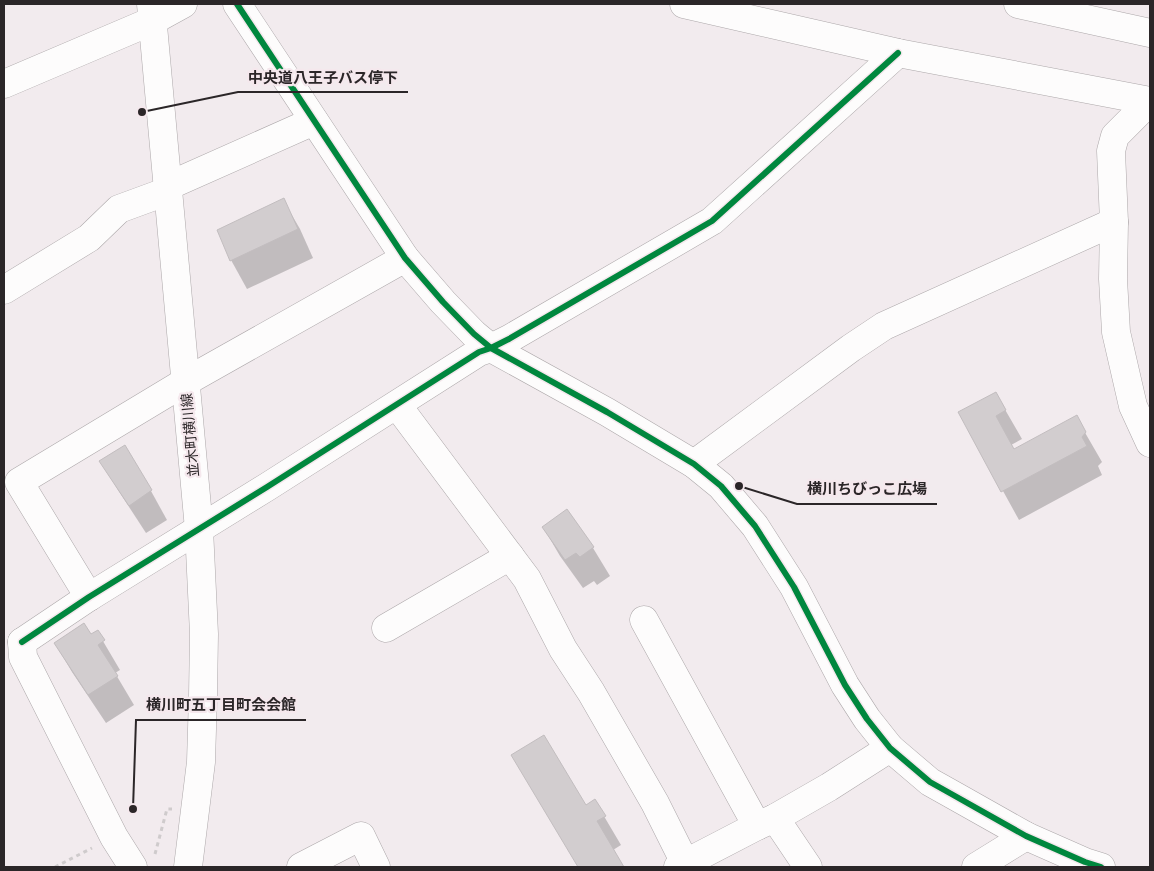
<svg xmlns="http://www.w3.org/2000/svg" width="1154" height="871" font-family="Cabin,'Noto Sans JP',sans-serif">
<rect width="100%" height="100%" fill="#f2ebee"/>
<!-- shadow -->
<g fill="#0003">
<polygon points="283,200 300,229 313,258 247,289 231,260"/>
<polygon points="996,394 1022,439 1011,445 1014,450 1076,417 1102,462 1098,466 1102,475 1019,520 960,413"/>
<polygon points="101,461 151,491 167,520 146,533 118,490"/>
<polygon points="567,510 593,548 610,576 597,585 594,581 583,588 560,556 543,527"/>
<polygon points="97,631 120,670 115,673 134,705 106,723 72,672 55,643 91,635"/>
<polygon points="529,784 585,807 595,801 621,845 613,850 623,867 579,867"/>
</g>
<!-- building -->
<g fill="#d2cdcf" stroke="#c2bdbf">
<polygon points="284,198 298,229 230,261 217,230"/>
<polygon points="996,392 1006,410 996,416 1014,449 1077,415 1086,432 1082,437 1087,446 1001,492 958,412"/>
<polygon points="125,445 152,490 129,506 99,461"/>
<polygon points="567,509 594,547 580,557 576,553 565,560 542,527"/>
<polygon points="84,623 91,634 98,630 105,640 98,645 118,676 88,695 54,643"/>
<polygon points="544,735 586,805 595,799 606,816 597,821 624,867 578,867 511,755"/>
</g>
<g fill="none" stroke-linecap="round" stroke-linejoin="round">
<!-- minor casing -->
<g stroke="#aca7a9" stroke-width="29">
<g id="minor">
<polyline points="151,4 199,529 204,634 203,696 201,762 188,867"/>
<polyline points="237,4 405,258 443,302 474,334 491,348 607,412 694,464 721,486 755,526 794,587 845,685 867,719 890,748 930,782 955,796 1026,836 1085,862 1101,867"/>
<polyline points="684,4 898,53 1150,101"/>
<polyline points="4,84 152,21 183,4"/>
<polyline points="1150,101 1115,136 1111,151 1114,222 1113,279 1116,332 1133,406 1150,443"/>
<polyline points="168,186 314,121"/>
<polyline points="4,290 89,238 119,209 168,191"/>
<polyline points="397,405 527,579 563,649 591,692 655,803 685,863"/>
<polyline points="694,464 851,348 884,326 1114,222"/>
<polyline points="89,597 19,482 185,382 405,258"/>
<polyline points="644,620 757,826"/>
<polyline points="386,628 510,556"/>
<polyline points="22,642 89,597 267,487 479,352 491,348 509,339 712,221 898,53"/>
<polyline points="22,642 23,657 114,837 133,867"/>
<polyline points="775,818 808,867"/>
<polyline points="301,867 361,836 376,867"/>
<polyline points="678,867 757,826 775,818 829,787 890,748"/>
<polyline points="976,867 1026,836"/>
</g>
</g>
<!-- highway casing -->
<g stroke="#aca7a9" stroke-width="29">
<polyline id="highway" points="1018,4 1150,33"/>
</g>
<!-- path -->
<g stroke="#cfcbcc" stroke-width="3" stroke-dasharray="4 4" stroke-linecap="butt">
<polyline points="155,854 167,809 172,809"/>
<polyline points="55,867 92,848"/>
</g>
<!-- minor -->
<use href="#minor" stroke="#fdfcfc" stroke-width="28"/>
<!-- highway -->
<use href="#highway" stroke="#fdfcfc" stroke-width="28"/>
<!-- cycleway casing -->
<g stroke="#f5e8ed" stroke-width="9">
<g id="cycleway">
<polyline points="237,4 405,258 443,302 474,334 491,348 607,412 694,464 721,486 755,526 794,587 845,685 867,719 890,748 930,782 955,796 1026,836 1085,862 1101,867"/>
<polyline points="22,642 89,597 267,487 479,352 491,348 509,339 712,221 898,53"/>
</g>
</g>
<!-- cycleway -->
<use href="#cycleway" stroke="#00873e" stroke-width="6"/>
</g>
<g text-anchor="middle" stroke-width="4.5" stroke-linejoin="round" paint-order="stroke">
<!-- street labels -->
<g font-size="14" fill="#2b2628" stroke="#f5e8ed">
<text transform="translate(190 435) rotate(-95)" y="5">並木町横川線</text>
</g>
</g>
<!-- callouts -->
<path fill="none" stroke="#2b2628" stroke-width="2" d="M142 112L238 92H408M739 486L797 504H937M133 809L136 720H306"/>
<g fill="#2b2628" stroke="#f5e8ed" stroke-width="2">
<circle cx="142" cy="112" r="5"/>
<circle cx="739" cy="486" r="5"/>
<circle cx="133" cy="809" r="5"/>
</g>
<g font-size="15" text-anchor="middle" font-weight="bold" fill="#2b2628" stroke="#f5e8ed" stroke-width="4.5" stroke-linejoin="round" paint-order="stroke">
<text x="323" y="83">中央道八王子バス停下</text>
<text x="867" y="494">横川ちびっこ広場</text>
<text x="221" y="710">横川町五丁目町会会館</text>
</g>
<!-- border -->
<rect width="1154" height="871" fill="none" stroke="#2b2628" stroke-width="10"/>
</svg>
